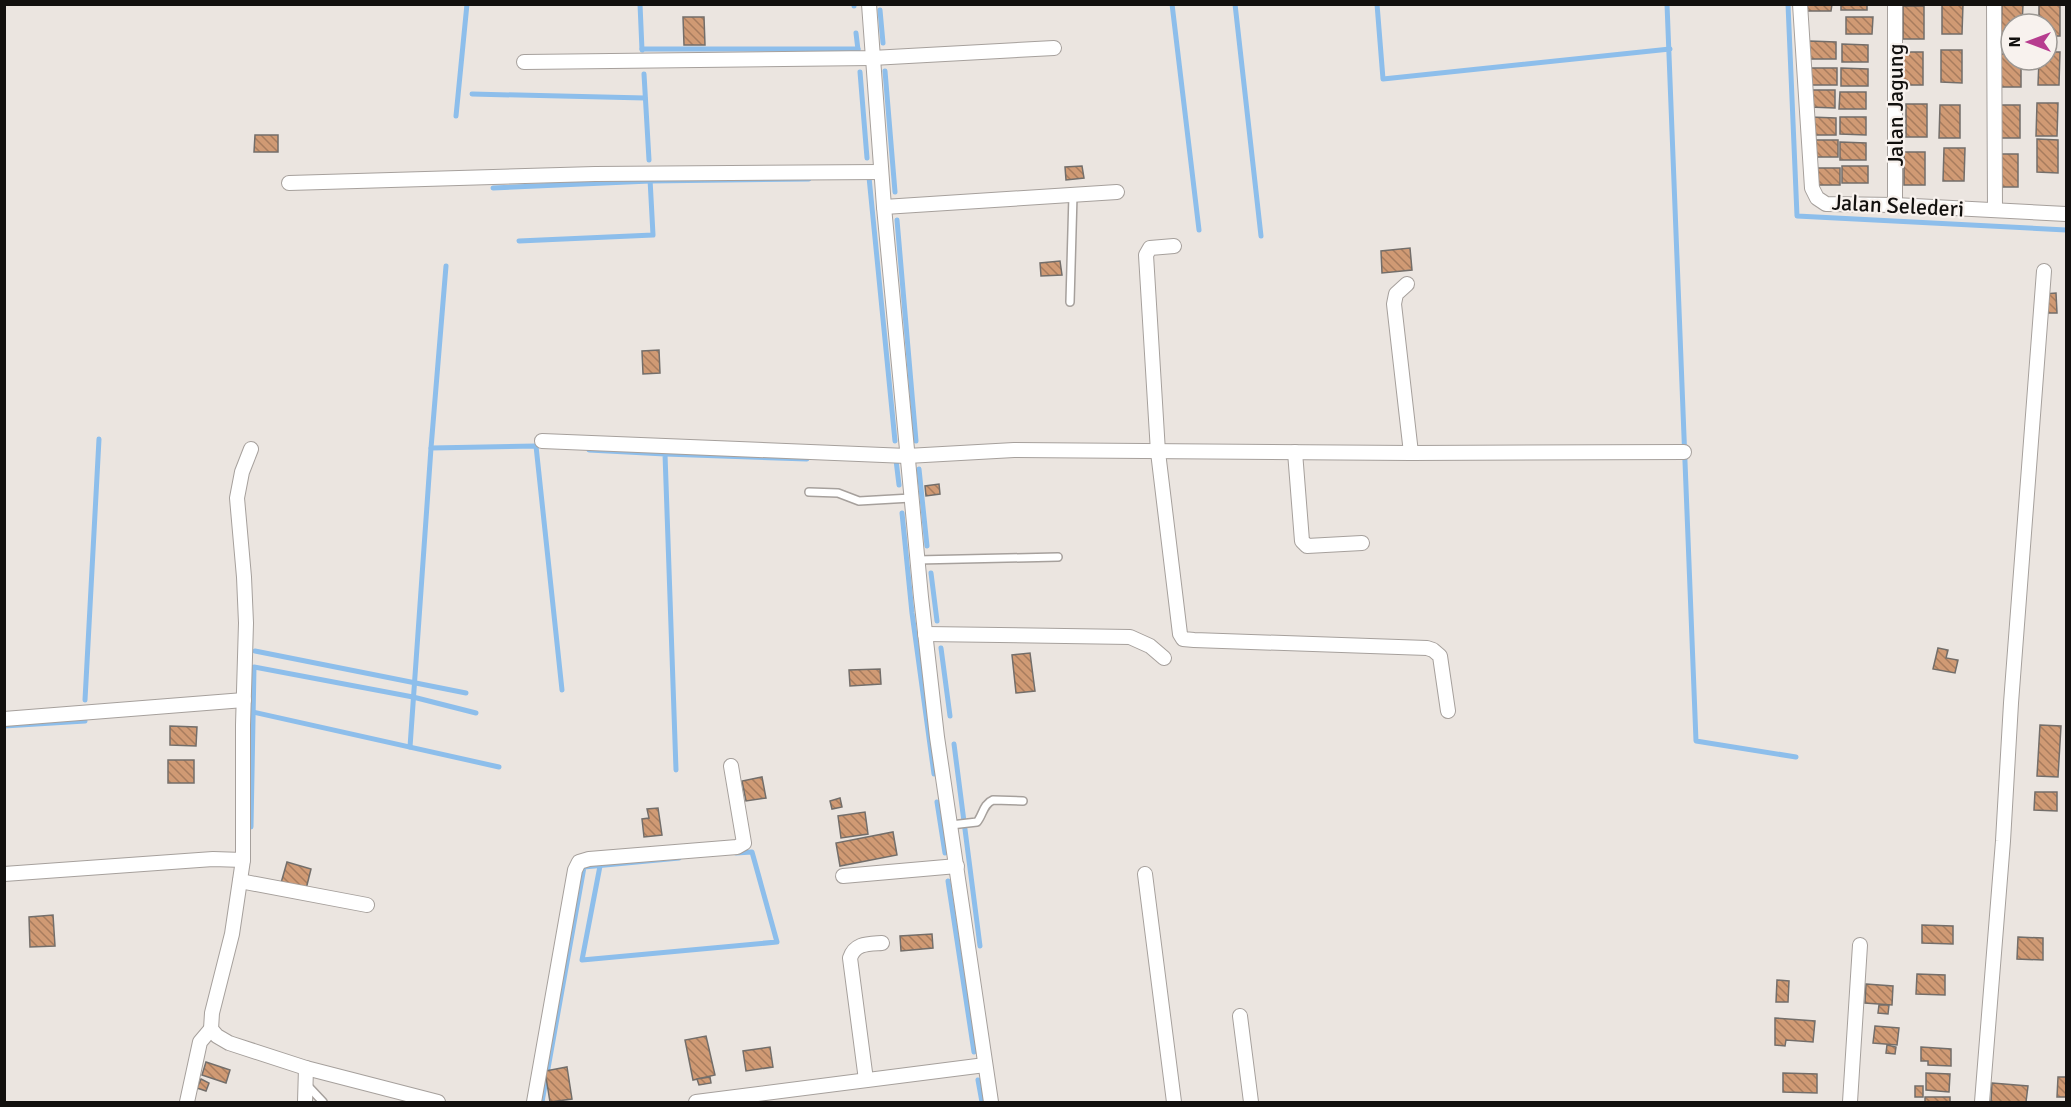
<svg xmlns="http://www.w3.org/2000/svg" width="2071" height="1107" font-family="Signika,sans-serif">
<defs>
<pattern id="building-back-hatch" width="6" height="6" patternUnits="userSpaceOnUse" patternTransform="scale(1.5)"><rect width="6" height="6" fill="#d09a74"/><path d="M-1 5l2 2M0 0l6 6M5-1l2 2" fill="none" stroke="#a77c5e"/></pattern>
</defs>
<rect width="100%" height="100%" fill="#ebe5e0"/>
<g fill="none" stroke-linecap="round" stroke-linejoin="round">
<!-- stream -->
<g stroke="#8dbeeb" stroke-width="5">
<polyline points="640,4 642,50"/>
<polyline points="854,4 854,6"/>
<polyline points="1172,4 1199,230"/>
<polyline points="1235,4 1261,236"/>
<polyline points="1377,4 1383,79 1670,49"/>
<polyline points="1667,4 1696,741 1796,757"/>
<polyline points="1788,4 1797,216 2066,230"/>
<polyline points="880,10 883,43"/>
<polyline points="856,33 858,50"/>
<polyline points="642,49 858,49"/>
<polyline points="885,71 895,192"/>
<polyline points="860,72 867,158"/>
<polyline points="644,74 649,160"/>
<polyline points="472,94 645,98"/>
<polyline points="456,116 467,4"/>
<polyline points="869,177 895,441"/>
<polyline points="493,188 650,181 809,179"/>
<polyline points="897,220 916,441"/>
<polyline points="519,241 653,235 650,179"/>
<polyline points="431,448 446,266"/>
<polyline points="589,450 665,454 676,770"/>
<polyline points="665,454 807,459"/>
<polyline points="896,460 899,485"/>
<polyline points="919,469 927,546"/>
<polyline points="902,513 912,613 934,774"/>
<polyline points="931,573 937,621"/>
<polyline points="941,648 950,716"/>
<polyline points="255,651 466,693"/>
<polyline points="85,700 99,439"/>
<polyline points="253,712 499,767"/>
<polyline points="4,726 85,721"/>
<polyline points="954,744 980,946"/>
<polyline points="410,747 431,448 536,446 562,690"/>
<polyline points="937,802 945,853"/>
<polyline points="251,827 254,667 413,697 476,713"/>
<polyline points="600,866 582,960 777,942 752,852 736,853"/>
<polyline points="948,881 974,1052"/>
<polyline points="978,1080 982,1102"/>
<polyline points="542,1102 584,867 679,858"/>
</g>
</g>
<!-- building -->
<g fill="url(#building-back-hatch)" stroke="#736e6a" stroke-width="1.5">
<polygon points="1805,4 1832,4 1831,11 1805,11"/>
<rect x="1841" y="4" width="26" height="6"/>
<polygon points="1942,4 1963,4 1962,34 1942,34"/>
<polygon points="2039,4 2060,4 2060,36 2047,36 2047,24 2039,24"/>
<polygon points="2002,5 2023,5 2022,24 2011,24 2011,38 2001,38"/>
<rect x="1903" y="6" width="21" height="33"/>
<polygon points="683,17 704,17 705,45 684,45"/>
<polygon points="1846,17 1873,17 1872,34 1846,34"/>
<polygon points="1809,41 1836,42 1836,59 1809,59"/>
<polygon points="1842,44 1868,45 1868,62 1842,62"/>
<polygon points="1941,50 1962,50 1962,83 1941,82"/>
<rect x="1902" y="52" width="21" height="33"/>
<polygon points="2047,52 2060,52 2059,85 2038,85 2039,60 2047,60"/>
<polygon points="2000,54 2011,54 2011,60 2021,60 2021,87 2000,87"/>
<polygon points="1811,68 1837,68 1837,85 1810,85"/>
<polygon points="1841,68 1868,69 1868,86 1841,86"/>
<polygon points="1809,90 1835,90 1835,108 1809,107"/>
<polygon points="1840,92 1866,92 1866,109 1839,109"/>
<polygon points="2037,103 2058,103 2057,136 2036,136"/>
<rect x="1906" y="104" width="21" height="33"/>
<polygon points="1940,105 1960,105 1960,138 1939,138"/>
<rect x="1999" y="105" width="21" height="33"/>
<polygon points="1810,117 1836,118 1836,135 1810,135"/>
<polygon points="1840,117 1866,117 1866,135 1840,134"/>
<polygon points="255,135 278,135 278,152 254,152"/>
<polygon points="2037,139 2058,140 2058,173 2037,172"/>
<rect x="1811" y="140" width="27" height="17"/>
<polygon points="1840,142 1866,143 1866,160 1840,160"/>
<polygon points="1944,148 1965,148 1964,181 1943,181"/>
<rect x="1904" y="152" width="21" height="33"/>
<polygon points="1998,154 2018,154 2018,187 1997,187"/>
<polygon points="1082,166 1084,178 1066,180 1065,167"/>
<rect x="1842" y="166" width="26" height="17"/>
<rect x="1814" y="168" width="26" height="17"/>
<polygon points="1410,248 1412,270 1382,273 1381,251"/>
<polygon points="1060,261 1062,275 1041,276 1040,263"/>
<polygon points="2056,293 2057,313 2045,313 2044,294"/>
<polygon points="659,350 660,373 643,374 642,351"/>
<polygon points="939,484 940,494 926,496 925,486"/>
<polygon points="1938,648 1948,650 1946,658 1958,660 1955,673 1933,669"/>
<polygon points="1030,653 1035,691 1016,693 1012,655"/>
<polygon points="880,669 881,684 850,686 849,670"/>
<polygon points="2040,725 2061,726 2058,777 2037,776"/>
<polygon points="170,726 197,727 196,746 170,745"/>
<rect x="168" y="760" width="26" height="23"/>
<polygon points="762,777 766,798 746,801 742,781"/>
<polygon points="2035,792 2057,792 2057,811 2034,810"/>
<polygon points="840,798 842,807 832,809 830,801"/>
<polygon points="658,808 662,835 644,837 642,819 649,818 647,809"/>
<polygon points="865,812 868,834 841,838 838,816"/>
<polygon points="893,832 897,855 840,866 836,843"/>
<polygon points="287,862 311,869 306,889 281,883"/>
<polygon points="53,915 55,946 30,947 29,917"/>
<polygon points="1922,925 1953,926 1953,944 1922,943"/>
<polygon points="932,934 933,948 901,951 900,936"/>
<polygon points="2018,937 2043,938 2043,960 2017,959"/>
<polygon points="1917,974 1945,975 1945,995 1916,994"/>
<polygon points="1777,980 1789,981 1788,1002 1776,1002"/>
<polygon points="1866,984 1893,986 1892,1005 1865,1003"/>
<polygon points="1879,1005 1889,1005 1888,1014 1878,1013"/>
<polygon points="1775,1018 1815,1021 1813,1042 1786,1040 1785,1046 1775,1045"/>
<polygon points="1875,1026 1899,1028 1897,1045 1873,1043"/>
<polygon points="706,1036 715,1075 693,1080 685,1040"/>
<polygon points="1887,1045 1896,1047 1895,1054 1886,1053"/>
<polygon points="770,1047 773,1067 746,1071 743,1051"/>
<polygon points="1921,1047 1951,1049 1951,1066 1928,1065 1928,1061 1921,1061"/>
<polygon points="206,1062 230,1070 226,1083 202,1075"/>
<polygon points="567,1067 572,1099 550,1102 545,1071"/>
<polygon points="1783,1073 1817,1074 1817,1093 1783,1092"/>
<polygon points="1926,1073 1950,1074 1949,1092 1926,1090"/>
<polygon points="710,1077 711,1083 699,1085 697,1079"/>
<polygon points="2058,1077 2066,1077 2066,1097 2057,1097"/>
<polygon points="201,1079 209,1083 206,1091 197,1088"/>
<polygon points="1992,1083 2028,1086 2026,1102 1991,1102"/>
<rect x="1915" y="1086" width="8" height="11"/>
<rect x="1925" y="1097" width="25" height="5"/>
</g>
<g fill="none" stroke-linecap="round" stroke-linejoin="round">
<!-- lane casing -->
<g stroke="#a6a09c" stroke-width="10">
<g id="lane">
<polyline points="1070,302 1073,195"/>
<polyline points="809,492 838,493 859,501 911,498"/>
<polyline points="917,560 1058,557"/>
<path d="M951 825 977 822C983 815 983 804 993 800L1023 801"/>
<polyline points="307,1085 323,1102"/>
</g>
</g>
<!-- street casing -->
<g stroke="#a6a09c" stroke-width="16">
<g id="street">
<polyline points="869,4 884,207 921,597 937,737 991,1102"/>
<polyline points="1800,4 1812,188 1817,198 1826,204 1895,205 2066,214"/>
<polyline points="1895,4 1895,205"/>
<polyline points="1994,4 1995,210"/>
<polyline points="524,62 872,58 1054,48"/>
<polyline points="289,183 595,174 881,172"/>
<polyline points="884,207 1117,192"/>
<polyline points="1174,246 1150,248 1146,255 1158,452 1180,634 1183,639 1194,640 1427,648 1433,650 1440,656 1448,711"/>
<polyline points="1407,284 1396,294 1394,304 1411,453"/>
<polyline points="542,441 907,456 1014,450 1411,453 1684,452"/>
<polyline points="251,449 242,472 237,498 244,577 246,623 243,725 243,860 232,934 212,1013 211,1029 217,1036 229,1043 306,1068 438,1102"/>
<polyline points="1295,452 1302,541 1307,546 1362,543"/>
<polyline points="925,634 1130,637 1150,646 1164,658"/>
<polyline points="4,719 244,700"/>
<polyline points="4,874 213,859 243,860"/>
<polyline points="1145,874 1174,1102"/>
<polyline points="843,876 957,866"/>
<polyline points="240,881 367,905"/>
<polyline points="1240,1016 1251,1102"/>
<path d="M866 1080 850 958C855 943 868 944 882 943"/>
<polyline points="187,1102 200,1042 211,1029"/>
<polyline points="305,1102 306,1068"/>
<polyline points="534,1102 575,870 579,862 589,859 737,847 744,843 731,766"/>
<polyline points="696,1102 985,1065"/>
<polyline points="1850,1102 1860,945"/>
<polyline points="1982,1102 2003,841 2011,703 2044,271"/>
</g>
</g>
<!-- lane -->
<use href="#lane" stroke="#fff" stroke-width="7"/>
<!-- street -->
<use href="#street" stroke="#fff" stroke-width="14"/>
</g>
<g text-anchor="middle" stroke-width="4.5" stroke-linejoin="round" paint-order="stroke">
<!-- street labels -->
<g font-size="22" fill="#12100e" stroke="#f8f2ee">
<text transform="translate(1895 105) rotate(-90)" y="8">Jalan Jagung</text>
<text transform="translate(1898 205) rotate(3)" y="8">Jalan Selederi</text>
</g>
</g>
<!-- border -->
<rect width="2071" height="1107" fill="none" stroke="#12100e" stroke-width="12"/>
<!-- north arrow -->
<g transform="translate(2029 42) rotate(270)"><circle r="28" fill="#f8f2ee" stroke="#9c9894" stroke-width="1.5"/>
<path d="M0-4.5L10 22L0 15L-10 22Z" fill="#b73d8f"/>
<text y="-9" font-size="16" font-weight="bold" text-anchor="middle" fill="#12100e">N</text>
</g>
</svg>
